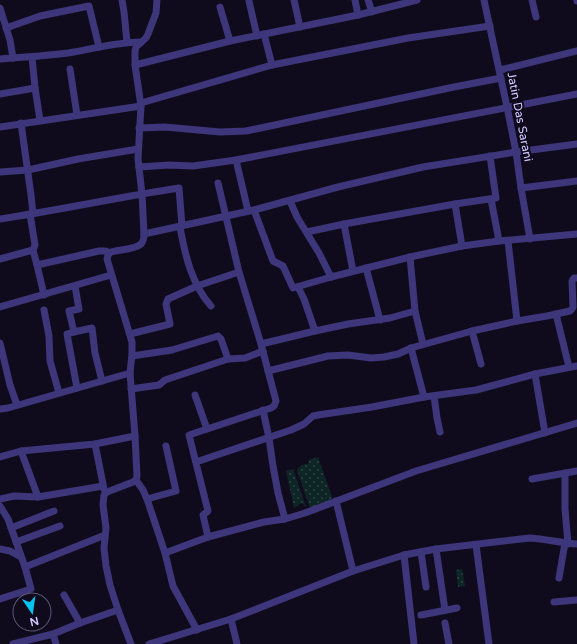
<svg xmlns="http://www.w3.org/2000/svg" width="577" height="644" font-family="'Varela Round',sans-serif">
<defs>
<pattern id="green-dots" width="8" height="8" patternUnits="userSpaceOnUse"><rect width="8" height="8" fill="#0e2526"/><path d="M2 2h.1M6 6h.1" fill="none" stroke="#304347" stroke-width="1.8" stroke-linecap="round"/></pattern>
</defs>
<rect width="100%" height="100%" fill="#0f0b1c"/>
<!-- green -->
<g fill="url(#green-dots)">
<polygon points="318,457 333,500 310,508 297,470 300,466 309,463 308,460"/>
<polygon points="293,469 306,507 302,503 294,508 286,471"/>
<polygon points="462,569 465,586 458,587 456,570"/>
</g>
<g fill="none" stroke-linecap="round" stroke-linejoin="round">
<!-- minor -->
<g stroke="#3e367b" stroke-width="7">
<polyline points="122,0 124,12 127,42"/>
<polyline points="294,0 300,27"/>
<polyline points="355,0 358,15"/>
<polyline points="368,0 372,12"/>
<polyline points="484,0 507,107 516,152 521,188 530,239"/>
<polyline points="532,0 536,17"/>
<polyline points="577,0 577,1"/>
<polyline points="249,1 257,36"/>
<polyline points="220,7 230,41"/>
<polyline points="0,8 10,40 13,58"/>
<polyline points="6,28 40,16 89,6 99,47"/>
<polyline points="264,34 272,65"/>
<polyline points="32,57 35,88 40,120"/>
<path d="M0 59C23 57 45 56 68 53 93 49 116 42 141 42"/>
<polyline points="135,65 230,41 358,15 417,0"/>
<polyline points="70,69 77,115"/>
<polyline points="500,70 577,51"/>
<polyline points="0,94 35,88"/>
<polyline points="141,103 272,65 408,38 490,26"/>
<polyline points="21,123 31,195 33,214"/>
<polyline points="0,127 141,106"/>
<polyline points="139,128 165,127 220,132 246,131 454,87 501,78"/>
<polyline points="236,160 248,211"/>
<polyline points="139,167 169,165 193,166 236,160 577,94"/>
<polyline points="0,172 28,170 78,159 138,149"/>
<polyline points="521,188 577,181"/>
<polyline points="491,199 499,241"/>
<polyline points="290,201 297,217 319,253 331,277"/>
<polyline points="455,204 462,246"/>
<polyline points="254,210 273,261 283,266 293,288 331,277 410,257 462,246 499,241 577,234"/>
<polyline points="30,214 35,245 33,250 37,265 99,251 106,251 109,253"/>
<path d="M0 219C60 210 119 197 179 188L182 226"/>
<path d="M180 227C185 255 192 285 211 306"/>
<polyline points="307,232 344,224"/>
<polyline points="144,234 254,210 338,187 423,167 516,152 577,144"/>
<polyline points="508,241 517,321"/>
<polyline points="410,257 415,311 423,344"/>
<polyline points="0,259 33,250"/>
<polyline points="37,265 44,295"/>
<polyline points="366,268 380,320"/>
<polyline points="353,271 344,224 455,204 496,198 490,156"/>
<polyline points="298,287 304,299 315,331"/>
<polyline points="0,307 111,275"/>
<polyline points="44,310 49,336 50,361 59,393"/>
<polyline points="556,314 569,367"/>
<polyline points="472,331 481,364"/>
<polyline points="74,332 69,311 79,309 75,286"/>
<polyline points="130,334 170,324 166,304 168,299 197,286 239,272"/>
<polyline points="0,343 10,385 17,405"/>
<polyline points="261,344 315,331 348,324 390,318 415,311"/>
<polyline points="411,348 424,397"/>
<polyline points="132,356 172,350 218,336 221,339 228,359"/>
<polyline points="268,371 328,356 348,355 371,358 384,357 398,354 411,348 472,331 517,321 547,316 570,311 572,309 573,307 572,281 574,278 577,278"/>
<polyline points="535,374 545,433"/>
<polyline points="77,388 67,334 74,332 92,328 95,353 102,381"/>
<polyline points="131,389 159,385 165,380 228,359 245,358 263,351"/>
<polyline points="195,395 207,429"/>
<polyline points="434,396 437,418 440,432"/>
<polyline points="0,409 8,408 130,373"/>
<polyline points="263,410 269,438 273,466 278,493 285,519"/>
<polyline points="95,444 104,489"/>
<polyline points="21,451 38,497"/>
<polyline points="0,457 21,451 95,444 135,436"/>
<polyline points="196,462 291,430 304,424 313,416 318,415 372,407 424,397 476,390 535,374 577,366"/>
<polyline points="565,473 565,509 568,544"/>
<polyline points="532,479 577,471"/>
<polyline points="136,480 143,490 147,499 165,553 173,586 197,630"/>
<polyline points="0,499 14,496 38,497 103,486"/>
<polyline points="147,499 176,491 166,446"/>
<polyline points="336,501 353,571"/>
<polyline points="0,506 8,519 25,567 31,589 0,599"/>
<polyline points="11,528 54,511"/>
<polyline points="208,537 203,515 204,514 207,512 208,511 189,435 271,408 274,406 276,401 261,344 239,272 218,183"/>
<polyline points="16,542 60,526"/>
<polyline points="476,545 489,644"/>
<polyline points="0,549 10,551 21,557"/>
<polyline points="436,549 445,610"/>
<polyline points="421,552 426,587"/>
<polyline points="165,553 208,537 264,522 285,519 305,513 416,471 577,423"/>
<polyline points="404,555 414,644"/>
<polyline points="25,567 105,535"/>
<polyline points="559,578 565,543"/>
<polyline points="64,595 80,623"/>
<polyline points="554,602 577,600"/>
<polyline points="421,615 457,608"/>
<polyline points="231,619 237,644"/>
<polyline points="445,623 449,644"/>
<polyline points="53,634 56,644"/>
<polyline points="13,644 53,634 80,623 118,610"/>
<path d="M131 644 118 610 110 585 106 566 104 548 106 528 103 505 104 495 107 492 133 482 136 480 137 476 135 436 130 373 132 354V342L107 259 108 255 111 252C118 250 136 249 141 244 144 241 144 238 144 234L142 194 138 159 141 106 135 65V51L136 47 146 38 148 34 156 13 157 0"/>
<path d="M149 644 231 619 353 571 404 555 436 549 530 538C546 539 561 543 577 544"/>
</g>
</g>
<g text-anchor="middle" stroke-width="4" stroke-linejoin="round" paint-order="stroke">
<!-- street labels -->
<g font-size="12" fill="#d1c6ff" stroke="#0f0b1c">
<text transform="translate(520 117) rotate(79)" y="4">Jatin Das Sarani</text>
</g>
</g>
<!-- north arrow -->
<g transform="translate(32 612) rotate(167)"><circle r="19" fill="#0f0b1c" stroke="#5d5677"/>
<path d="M0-3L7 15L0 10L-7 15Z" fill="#00c4f1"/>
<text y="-6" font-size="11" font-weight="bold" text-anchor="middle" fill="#d1c6ff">N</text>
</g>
</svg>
